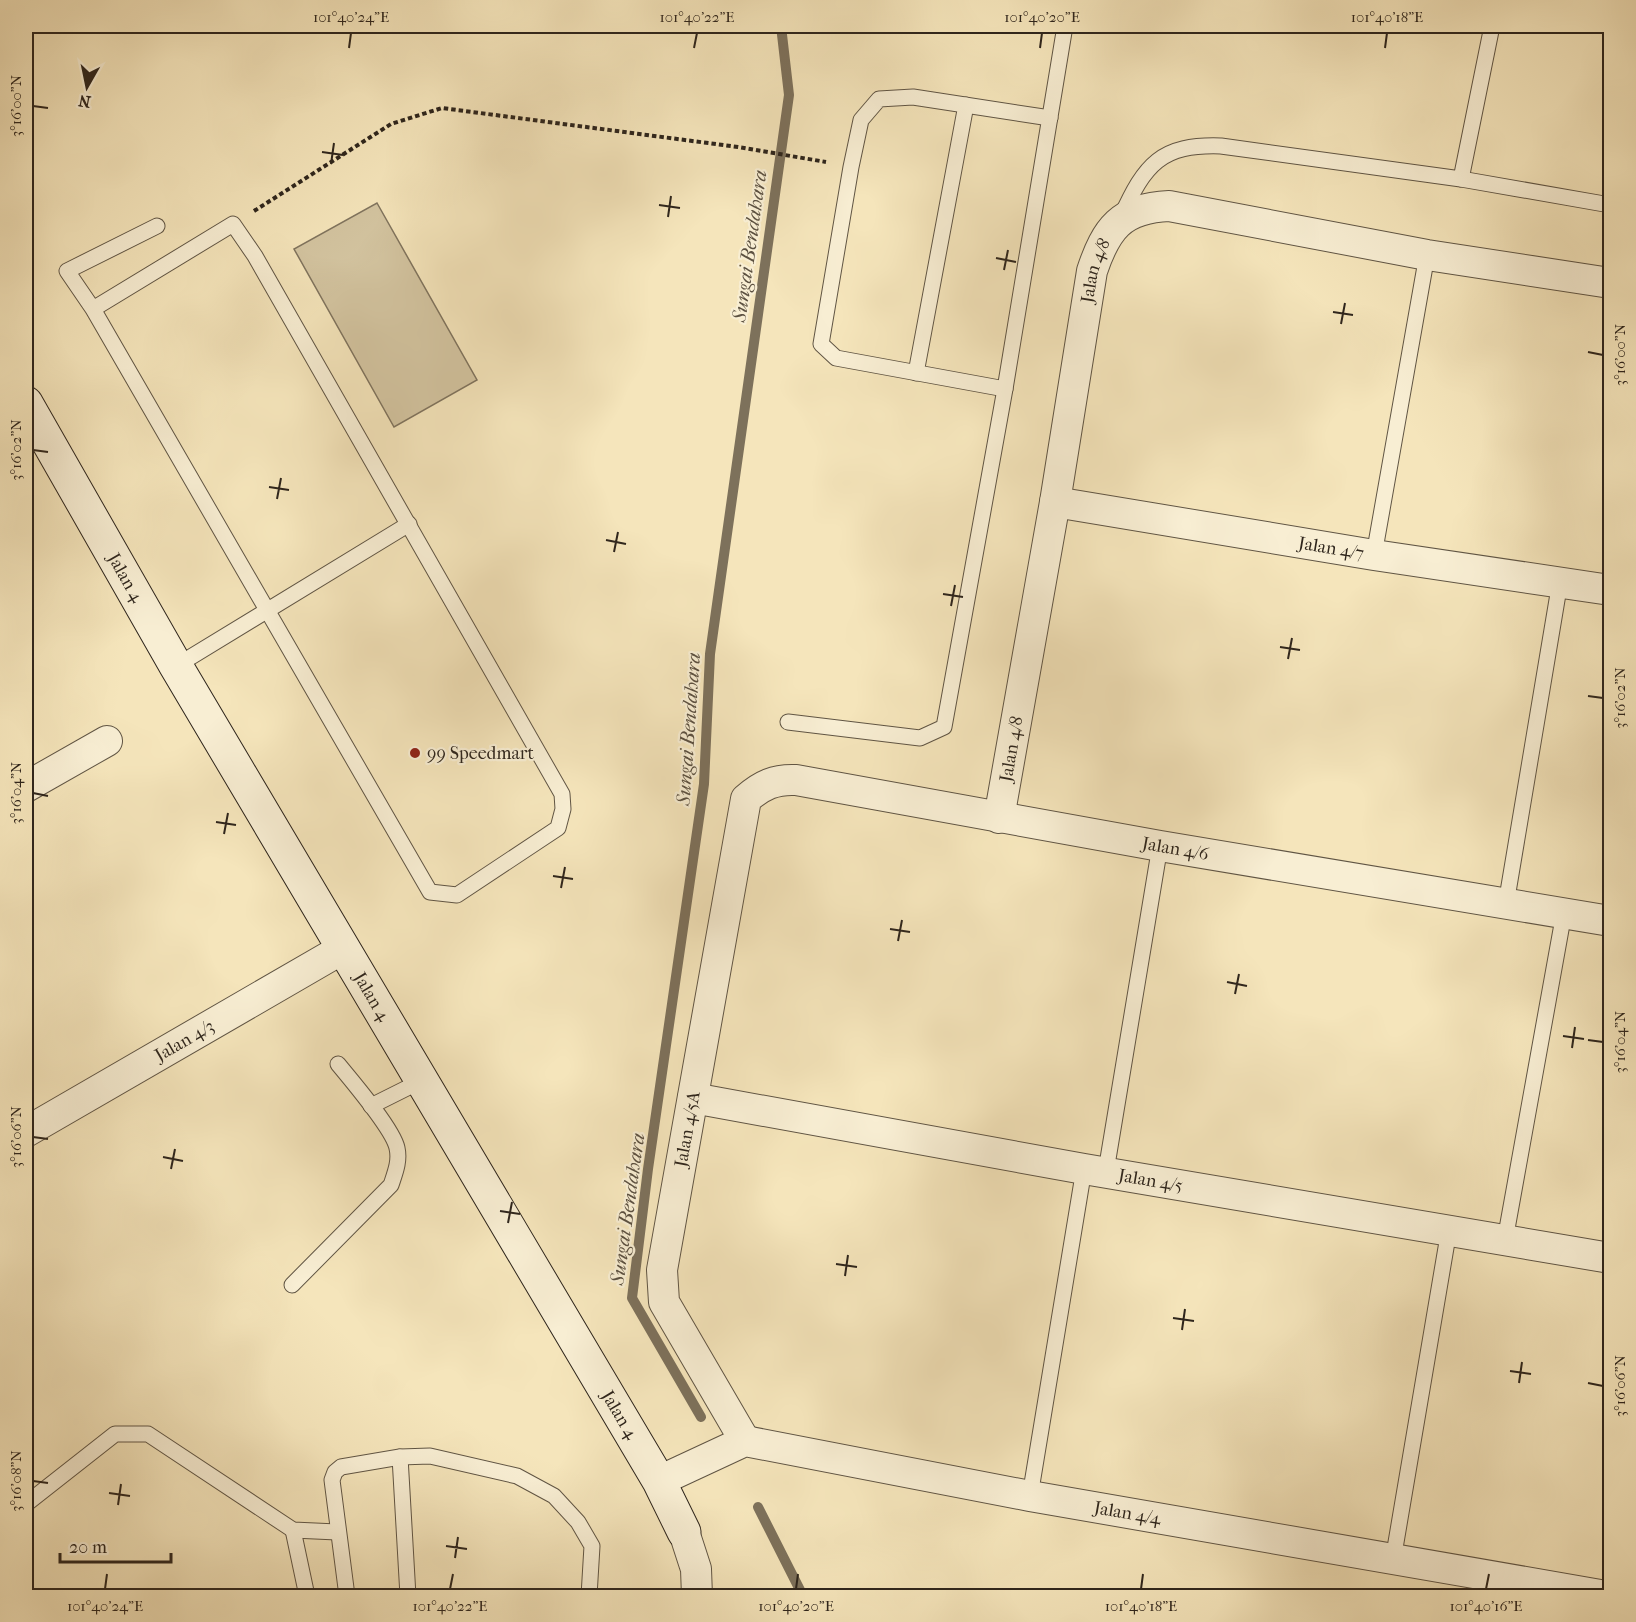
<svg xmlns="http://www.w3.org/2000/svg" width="1636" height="1622" font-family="'IM FELL French Canon',serif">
<rect width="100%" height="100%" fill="#f5e5bb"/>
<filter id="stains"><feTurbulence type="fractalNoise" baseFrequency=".00333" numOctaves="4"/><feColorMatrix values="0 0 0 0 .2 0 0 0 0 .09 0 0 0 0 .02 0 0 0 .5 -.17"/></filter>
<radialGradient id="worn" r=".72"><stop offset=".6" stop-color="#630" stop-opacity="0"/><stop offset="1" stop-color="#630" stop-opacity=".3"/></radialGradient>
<!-- pitch -->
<polygon fill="#d3c4a0" stroke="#80745e" stroke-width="1.5" points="377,203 477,380 394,427 294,249"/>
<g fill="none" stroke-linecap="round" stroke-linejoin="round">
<!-- stream -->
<g stroke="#7d715b" stroke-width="10">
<polyline points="701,1417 632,1298 648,1169 704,784 710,654 789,95 781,26"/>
<polyline points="758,1507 803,1596"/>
</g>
<!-- lane casing -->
<g stroke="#605544" stroke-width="17">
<g id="lane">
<polyline points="1461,179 1492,26"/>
<path d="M1121 217C1145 164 1161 144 1221 146L1461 179 1610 205"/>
<polyline points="93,309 233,224 255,256 562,794 563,809 558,828 457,895 430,892 93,309 67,271 157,226"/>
<polyline points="916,373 966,105"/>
<polyline points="1005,389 836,358 821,344 851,167 861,120 879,99 913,97 1050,118"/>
<polyline points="1374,555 1427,255"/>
<polyline points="176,666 409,524"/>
<polyline points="788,722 920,738 944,727 1005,389 1065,26"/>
<polyline points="1506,904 1560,582"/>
<polyline points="371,1106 421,1081"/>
<polyline points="1106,1171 1160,846"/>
<polyline points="1505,1240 1564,913"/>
<path d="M292 1285 391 1185C395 1173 400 1161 397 1148 393 1129 352 1081 338 1064"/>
<polyline points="400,1457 408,1596"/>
<polyline points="1030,1496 1084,1169"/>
<polyline points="26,1504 115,1434 148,1434 293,1530 337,1532"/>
<polyline points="293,1530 307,1596"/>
<polyline points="1393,1560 1449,1230"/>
<polyline points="347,1596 332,1480 335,1472 341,1467 400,1457 430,1456 517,1476 554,1496 578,1522 592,1546 589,1596"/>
</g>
</g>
<!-- street casing -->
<g stroke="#605544" stroke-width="32">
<g id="street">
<path id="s1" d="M1055 502 1374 555 1610 590"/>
<polyline points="26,787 107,741"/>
<path id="s2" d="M999 818 1055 502 1092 271C1106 229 1121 208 1169 206L1427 255 1610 283"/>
<path id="s3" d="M693 1098 1084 1169 1610 1258"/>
<path id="s4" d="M26 1132 344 948"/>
<path id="s5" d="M745 1441 664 1302 662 1270 746 799C762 785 775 779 796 780L1160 846 1610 921"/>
<path id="s6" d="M659 1481 745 1441 1030 1496 1606 1596"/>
<polyline points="684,1532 696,1569 697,1596"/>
</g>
</g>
<!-- secondary casing -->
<g stroke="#2e251c" stroke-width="35">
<g id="secondary">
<path id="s7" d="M26 403 176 666 659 1481 684 1532"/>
</g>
</g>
<!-- path -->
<polyline stroke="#2e251c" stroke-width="4" stroke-dasharray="4.5 3" stroke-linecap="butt" points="254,211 391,124 442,108 738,147 826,162"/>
<!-- lane -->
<use href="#lane" stroke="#f8eed3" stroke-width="15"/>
<!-- street -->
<use href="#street" stroke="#f8eed3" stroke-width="30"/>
<!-- secondary -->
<use href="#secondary" stroke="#f8eed3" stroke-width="33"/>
</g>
<!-- ticks -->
<path fill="none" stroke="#2e251c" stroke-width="2" d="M349 48 351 33M694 48 697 33M1040 48 1042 33M1385 48 1387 33M33 106 48 108M322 152 343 155M331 164 334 143M659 205 680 208M668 217 671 196M996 258 1016 262M1004 270 1008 250M1333 312 1353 315M1341 324 1345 303M1588 352 1603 355M33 450 48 452M269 487 289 490M277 499 281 478M606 540 626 544M614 552 618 532M943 594 963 597M951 606 955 585M1280 647 1300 650M1288 659 1292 638M1588 696 1603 698M33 793 48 796M216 822 236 825M224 834 228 813M553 876 573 879M561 888 565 867M890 929 910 932M898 941 902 920M1227 982 1247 986M1235 994 1239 974M1563 1036 1584 1039M1588 1040 1603 1042M1572 1048 1575 1027M33 1137 48 1139M163 1157 183 1161M171 1169 175 1149M500 1211 520 1214M508 1223 512 1202M836 1264 857 1267M845 1276 848 1255M1173 1318 1194 1321M1182 1330 1185 1309M1510 1371 1531 1374M1519 1383 1522 1362M1588 1383 1603 1386M33 1481 48 1483M109 1493 130 1496M118 1505 121 1484M446 1546 467 1549M455 1558 458 1537M105 1589 107 1574M450 1589 453 1574M796 1589 798 1574M1141 1589 1143 1574M1486 1589 1489 1574"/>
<!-- markers -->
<circle fill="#8f2418" stroke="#f8eed3" stroke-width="2" cx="415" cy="753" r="6"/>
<g text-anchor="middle" stroke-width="4.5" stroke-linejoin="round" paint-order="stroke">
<!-- street labels -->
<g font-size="18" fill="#2e251c" stroke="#f8eed3">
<text dy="6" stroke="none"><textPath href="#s2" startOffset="556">Jalan 4/8</textPath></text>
<text dy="6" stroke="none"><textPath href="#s1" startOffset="280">Jalan 4/7</textPath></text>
<text dy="6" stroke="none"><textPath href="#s7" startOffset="201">Jalan 4</textPath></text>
<text dy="6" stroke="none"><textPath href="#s2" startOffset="70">Jalan 4/8</textPath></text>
<text dy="6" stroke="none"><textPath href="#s5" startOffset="1112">Jalan 4/6</textPath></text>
<text dy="6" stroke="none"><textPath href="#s7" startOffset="687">Jalan 4</textPath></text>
<text dy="6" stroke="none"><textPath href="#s4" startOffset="183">Jalan 4/3</textPath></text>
<text dy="6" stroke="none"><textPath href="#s5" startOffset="336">Jalan 4/5A</textPath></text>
<text dy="6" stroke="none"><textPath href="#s3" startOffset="465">Jalan 4/5</textPath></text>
<text dy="6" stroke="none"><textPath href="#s7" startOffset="1173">Jalan 4</textPath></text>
<text dy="6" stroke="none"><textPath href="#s6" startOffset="484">Jalan 4/4</textPath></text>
</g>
<!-- poi labels -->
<g font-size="18" fill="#2e251c" stroke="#f8eed3" text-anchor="start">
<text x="427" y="759">99 Speedmart</text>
</g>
<!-- water labels -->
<g font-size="20" font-style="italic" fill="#5c5141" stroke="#f8eed3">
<text transform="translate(749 246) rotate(-82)" y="7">Sungai Bendahara</text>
<text transform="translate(688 729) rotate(-86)" y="7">Sungai Bendahara</text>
<text transform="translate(627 1209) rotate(-82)" y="7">Sungai Bendahara</text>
</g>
</g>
<!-- margin -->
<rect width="1636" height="1622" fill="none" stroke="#f5e5bb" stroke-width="66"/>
<!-- north arrow -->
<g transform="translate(87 87) rotate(189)" stroke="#f8eed3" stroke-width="4.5" paint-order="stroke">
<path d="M0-4.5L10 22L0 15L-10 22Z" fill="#2e251c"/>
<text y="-9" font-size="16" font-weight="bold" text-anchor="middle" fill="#2e251c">N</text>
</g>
<!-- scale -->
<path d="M60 1553v9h111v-9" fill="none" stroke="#2e251c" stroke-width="3"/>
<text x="69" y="1553" font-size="18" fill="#2e251c" stroke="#f8eed3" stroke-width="4.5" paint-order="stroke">20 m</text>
<rect x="33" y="33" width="1570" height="1556" fill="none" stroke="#2e251c" stroke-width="2"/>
<g font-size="15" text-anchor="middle" fill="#2e251c">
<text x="351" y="22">101°40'24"E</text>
<text x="697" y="22">101°40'22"E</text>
<text x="1042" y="22">101°40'20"E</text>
<text x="1387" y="22">101°40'18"E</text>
<text transform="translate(16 106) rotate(-90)" y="5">3°16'00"N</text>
<text transform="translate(1620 355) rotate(-90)" y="5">3°16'00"N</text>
<text transform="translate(16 450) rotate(-90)" y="5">3°16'02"N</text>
<text transform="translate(1620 698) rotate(-90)" y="5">3°16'02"N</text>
<text transform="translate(16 793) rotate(-90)" y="5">3°16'04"N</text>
<text transform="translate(1620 1042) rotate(-90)" y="5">3°16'04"N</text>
<text transform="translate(16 1137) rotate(-90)" y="5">3°16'06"N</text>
<text transform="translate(1620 1386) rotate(-90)" y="5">3°16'06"N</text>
<text transform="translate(16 1481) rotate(-90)" y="5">3°16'08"N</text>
<text x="105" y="1611">101°40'24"E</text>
<text x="450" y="1611">101°40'22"E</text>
<text x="796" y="1611">101°40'20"E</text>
<text x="1141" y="1611">101°40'18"E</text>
<text x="1486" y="1611">101°40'16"E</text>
</g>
<rect width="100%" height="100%" filter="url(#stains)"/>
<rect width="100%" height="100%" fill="url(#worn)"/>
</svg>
